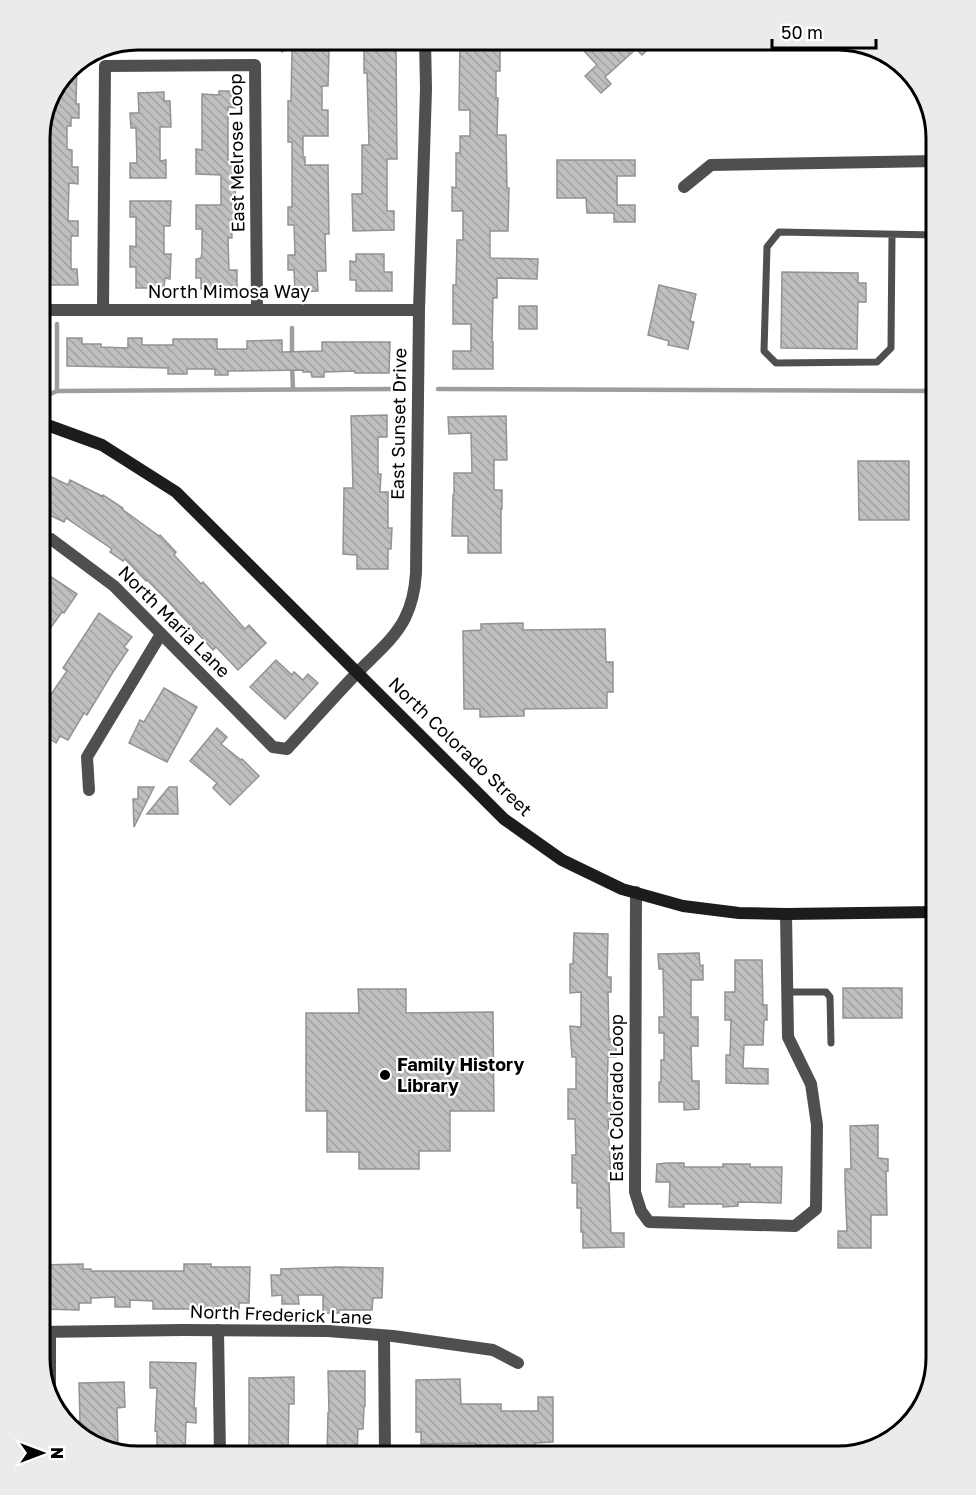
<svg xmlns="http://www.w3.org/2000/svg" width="976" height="1495" font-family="'Golos Text',sans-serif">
<defs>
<pattern id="building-back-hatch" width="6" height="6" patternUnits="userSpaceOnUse" patternTransform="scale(1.5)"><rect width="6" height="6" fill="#bfbfbf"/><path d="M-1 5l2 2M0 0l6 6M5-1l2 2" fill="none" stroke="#a2a2a2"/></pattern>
</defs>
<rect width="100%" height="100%" fill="#fff"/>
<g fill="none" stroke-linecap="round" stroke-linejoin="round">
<!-- stream -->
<g stroke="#9d9d9d" stroke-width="4.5">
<polyline points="57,324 57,391"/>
<polyline points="292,328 292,356"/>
<polyline points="292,364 293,389"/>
<polyline points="438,389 937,391"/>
<polyline points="41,398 57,391 399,389"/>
</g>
</g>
<!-- building -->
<g fill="url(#building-back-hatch)" stroke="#939393" stroke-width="1.5">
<polygon points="273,39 302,39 282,52"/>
<polygon points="460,39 477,39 477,46 500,45 500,71 496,71 496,98 498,98 497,135 506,135 507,188 509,188 508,231 490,231 490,258 538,259 537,279 497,278 497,298 493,298 492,342 493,342 493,369 453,369 453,351 471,351 471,324 453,324 453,285 456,285 457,240 463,240 463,211 452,211 452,187 456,188 456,153 460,153 460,136 470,136 470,110 459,110"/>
<polygon points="573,39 648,39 653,45 642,55 636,49 605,77 611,84 601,93 585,76 597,65"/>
<polygon points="364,40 396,40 397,159 387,159 387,211 394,211 394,230 353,231 352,194 362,194 362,145 369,145 367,73 364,73"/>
<polygon points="292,50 329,51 328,86 322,86 322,110 328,110 328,136 303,136 303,157 305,157 305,165 328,165 329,234 325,234 326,271 317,271 318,291 295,292 294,270 288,270 288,255 295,255 294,225 288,225 288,207 292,207 292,142 288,142 288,101 291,101"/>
<polygon points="77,64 76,104 79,104 79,118 71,118 71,126 67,126 67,149 72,150 72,167 78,167 78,184 69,183 68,221 78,221 78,236 71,236 71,269 77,269 78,285 39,285 39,259 44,259 44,235 42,235 44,164 49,164 49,137 48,137 47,127 47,114 68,68"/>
<polygon points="219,91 235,91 235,108 228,107 228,160 236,160 235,198 236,220 231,220 232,238 228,238 229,270 237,270 237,288 201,289 201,278 196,278 196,259 201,258 202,252 202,229 196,229 196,205 221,205 221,175 196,174 196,149 202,150 202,94 219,95"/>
<polygon points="164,92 164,101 170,101 171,127 160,127 160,161 166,160 166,178 130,178 130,163 137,163 136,128 131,128 130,113 139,113 138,93"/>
<polygon points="557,160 635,160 635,176 617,176 617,205 635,205 635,222 614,222 614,213 587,213 586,198 557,198"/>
<polygon points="130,201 171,201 170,226 164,226 164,254 171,254 170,279 165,278 164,288 136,288 136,267 130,267 130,246 136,247 136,217 130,217"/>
<polygon points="356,254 384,254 384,272 392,272 392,291 356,291 356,280 350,280 350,261 356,262"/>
<polygon points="782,272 858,273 858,283 866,283 866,302 858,302 857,349 781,348"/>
<polygon points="659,285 696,294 690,321 694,322 688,349 668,345 669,341 648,335"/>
<rect x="519" y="306" width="18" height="23"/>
<polygon points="67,338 82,338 82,344 101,344 101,347 128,348 128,338 142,338 142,345 173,345 173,339 217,339 217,349 247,349 247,341 282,340 282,352 322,351 322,342 390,342 389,373 355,373 355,371 324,372 324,377 312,377 311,372 303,372 303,370 228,371 228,375 215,375 215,369 187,369 187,374 168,374 168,368 67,366"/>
<polygon points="387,415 387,437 378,437 378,474 381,474 380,492 388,492 388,528 392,528 391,549 388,549 388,569 357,569 357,555 343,554 344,488 353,488 351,416"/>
<polygon points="506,416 507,460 494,460 494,490 502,490 502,509 501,509 501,553 468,553 468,536 452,536 453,495 454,495 454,473 472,473 471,433 449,434 448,417"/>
<polygon points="858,461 909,461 909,520 859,520"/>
<polygon points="39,471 68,485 70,480 102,496 103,495 123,508 122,509 159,536 160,535 176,552 174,555 201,584 203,582 245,629 249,625 266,643 238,670 216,647 213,650 165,598 147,580 146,581 125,559 123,561 110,552 112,549 66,518 64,522 39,510"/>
<polygon points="39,569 77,594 64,613 62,612 39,644"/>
<polygon points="99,613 132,637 124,647 128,650 113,672 87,715 84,713 68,740 60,736 56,743 50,739 44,766 39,766 39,712 67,671 63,668"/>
<polygon points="523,623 523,630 605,629 606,662 613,662 613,692 607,692 607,708 524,709 524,716 480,717 480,709 464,709 463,631 481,630 481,624"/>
<polygon points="276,660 292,675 294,672 303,680 308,674 318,683 285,719 250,687"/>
<polygon points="164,688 197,707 167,762 129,743 140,720 144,722"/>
<polygon points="217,728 227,737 221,744 241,760 242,759 259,776 230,805 213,788 217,783 190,761"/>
<polygon points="138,787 154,787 134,827 133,799 138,799"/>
<polygon points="169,787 177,787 178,814 147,814"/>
<rect x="39" y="801" width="11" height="14"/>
<polygon points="574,933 608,934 607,977 611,977 611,992 608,992 609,1039 616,1039 616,1057 608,1057 607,1103 613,1103 613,1119 608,1119 611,1182 609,1182 611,1233 624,1233 624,1247 583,1248 583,1232 581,1232 581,1208 577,1208 577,1183 572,1183 572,1155 576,1155 575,1119 568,1119 568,1089 576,1089 576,1057 572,1057 570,1026 581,1027 581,992 570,993 570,964 573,964"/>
<polygon points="699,953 700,966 703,965 703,980 691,980 691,1017 698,1017 698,1046 691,1046 692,1081 699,1081 699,1109 684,1110 684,1102 659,1102 659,1082 661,1082 661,1060 664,1060 664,1033 659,1033 659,1017 664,1017 663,969 659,969 658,954"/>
<polygon points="735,960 762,960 763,1005 767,1005 767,1020 764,1020 763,1045 744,1045 743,1068 768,1069 768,1084 726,1083 726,1055 730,1055 731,1020 725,1020 725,992 735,992"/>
<rect x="843" y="988" width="59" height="30"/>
<polygon points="358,989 406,989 406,1013 493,1012 494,1111 450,1111 450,1151 419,1151 419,1169 359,1169 359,1152 327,1152 327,1111 306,1111 306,1013 359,1013"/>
<polygon points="878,1125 878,1158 888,1159 888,1171 886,1171 887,1215 871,1215 871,1248 838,1248 838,1231 847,1231 845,1184 845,1169 851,1169 850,1126"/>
<polygon points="667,1163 684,1163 684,1167 723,1167 723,1164 750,1164 750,1167 782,1167 781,1203 738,1202 738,1206 723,1207 723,1204 684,1204 684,1207 669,1207 670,1182 656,1182 657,1164"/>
<polygon points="83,1264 83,1269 91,1269 91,1271 184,1271 184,1264 211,1264 211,1267 250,1267 249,1303 239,1303 239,1309 153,1309 153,1301 130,1300 130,1307 115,1307 115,1297 91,1298 91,1303 79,1303 79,1310 39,1309 39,1265"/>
<polygon points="338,1267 383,1268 382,1298 373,1298 372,1310 339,1310 339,1313 323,1313 323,1295 298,1295 299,1304 282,1304 282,1295 272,1296 271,1275 281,1275 281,1269"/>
<polygon points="150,1362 196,1363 194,1408 196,1408 196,1423 186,1422 185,1456 157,1456 157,1431 155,1431 157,1388 150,1388"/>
<polygon points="328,1371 365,1371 365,1406 364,1406 363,1429 358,1429 357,1456 327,1456 328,1413 329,1413"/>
<polygon points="294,1377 294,1404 289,1404 288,1456 249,1456 249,1378"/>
<polygon points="460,1379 461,1404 501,1404 501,1411 538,1411 538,1397 553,1397 553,1442 535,1443 535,1448 501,1448 501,1449 476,1449 476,1443 421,1444 421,1432 416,1432 416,1380"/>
<polygon points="124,1382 125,1407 117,1408 118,1445 98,1445 83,1440 77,1433 77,1421 80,1421 79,1383"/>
</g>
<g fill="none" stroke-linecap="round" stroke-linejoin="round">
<!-- lane -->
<g stroke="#4f4f4f" stroke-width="7">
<polyline points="892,235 891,348 877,362 776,363 764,351 767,247 779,232 937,235"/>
<polyline points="787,992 826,992 830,997 831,1043"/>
</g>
<!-- street -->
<g stroke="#4f4f4f" stroke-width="12">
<polyline points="684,187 711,165 937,161"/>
<polyline points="39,310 419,310"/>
<polyline points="103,310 105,66 255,65 257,310"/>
<path d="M39 538 51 539 114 586 273 747 287 749C310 724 333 698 356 674 373 656 394 640 405 618 412 604 415 589 416 573L419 310 426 89 425 39"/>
<polyline points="89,790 87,757 161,634"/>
<polyline points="636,892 635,1192 641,1211 649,1222 795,1226 816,1209 817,1125 811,1084 788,1037 786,914"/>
<polyline points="218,1330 220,1456"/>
<polyline points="39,1332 183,1330 328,1331 393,1336 493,1350 518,1363"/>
<polyline points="50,1332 50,1402"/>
<polyline points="384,1336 385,1456"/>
</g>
<!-- secondary -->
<polyline stroke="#1c1c1c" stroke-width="12" points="39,422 102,445 176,492 504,819 562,860 622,889 683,906 739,913 786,914 937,912"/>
</g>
<!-- markers -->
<circle fill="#000" stroke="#fff" stroke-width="2" cx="385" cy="1075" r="6"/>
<g text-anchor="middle" stroke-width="4.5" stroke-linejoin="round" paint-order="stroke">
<!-- street labels -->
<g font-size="18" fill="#000" stroke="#fff">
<text transform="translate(237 153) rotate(-91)" y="6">East Melrose Loop</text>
<text x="229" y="298">North Mimosa Way</text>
<text transform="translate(399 424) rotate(-89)" y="6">East Sunset Drive</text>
<text transform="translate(174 622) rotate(45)" y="6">North Maria Lane</text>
<text transform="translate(460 747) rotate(44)" y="6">North Colorado Street</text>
<text transform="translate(617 1098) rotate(-90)" y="6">East Colorado Loop</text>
<text transform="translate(281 1315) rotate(2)" y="6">North Frederick Lane</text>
</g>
<!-- poi labels -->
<g font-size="18" font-weight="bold" fill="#000" stroke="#fff" text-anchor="start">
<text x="397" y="1071">Family History<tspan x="397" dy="21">Library</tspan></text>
</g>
</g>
<!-- crop -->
<path d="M0 0H976V1495H0ZM138 50H838A88 88 0 0 1 926 138V1358A88 88 0 0 1 838 1446H138A88 88 0 0 1 50 1358V138A88 88 0 0 1 138 50Z" fill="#ebebeb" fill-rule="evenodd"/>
<path fill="none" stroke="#000" stroke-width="3" d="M138 50H838A88 88 0 0 1 926 138V1358A88 88 0 0 1 838 1446H138A88 88 0 0 1 50 1358V138A88 88 0 0 1 138 50Z"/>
<!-- north arrow -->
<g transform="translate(42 1453) rotate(90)" stroke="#ffffff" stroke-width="4.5" paint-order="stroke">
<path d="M0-4.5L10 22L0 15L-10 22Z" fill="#000000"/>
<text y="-9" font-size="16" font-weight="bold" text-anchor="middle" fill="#000000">N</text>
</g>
<!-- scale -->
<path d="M772 39v9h104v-9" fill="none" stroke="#000000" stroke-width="3"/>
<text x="781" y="39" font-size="18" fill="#000000" stroke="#ffffff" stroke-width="4.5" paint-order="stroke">50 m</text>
</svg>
